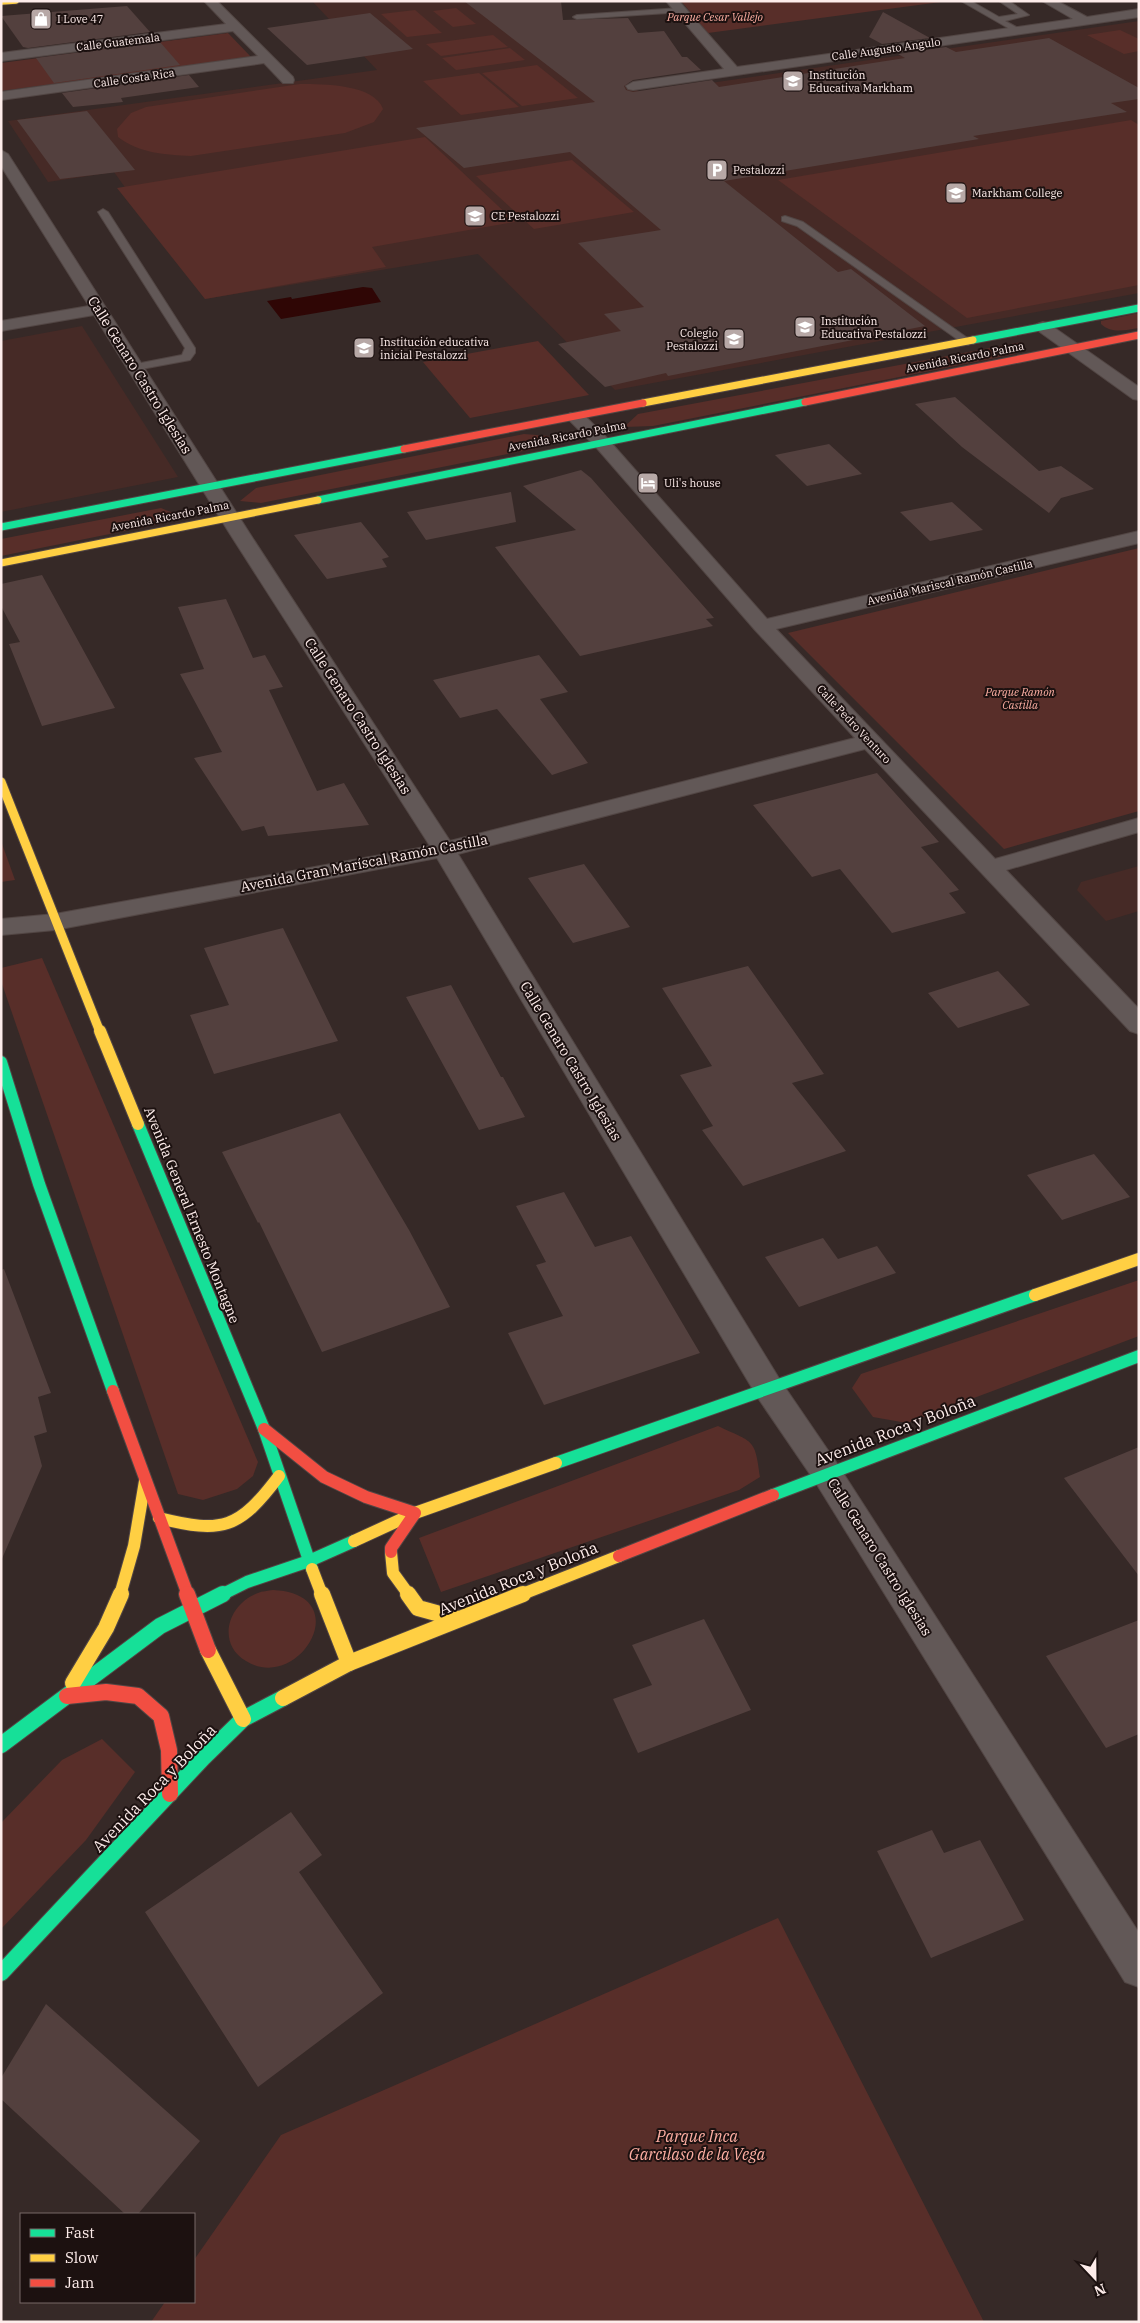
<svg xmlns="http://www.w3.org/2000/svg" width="1140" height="2323" font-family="'IBM Plex Serif',serif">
<rect width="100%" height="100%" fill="#362927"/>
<!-- built -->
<g fill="#462a26">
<polygon points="312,1 516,1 641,93 1139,21 1139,293 615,390 478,254 205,299 114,172 48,182 8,121 377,70"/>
<polygon points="82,326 178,477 1,512 1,341"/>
<polygon points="1139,866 1139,911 1106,921 1077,890 1081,882"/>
</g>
<!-- green -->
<g fill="#582e29">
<polygon points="681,1 940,1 941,2 708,33"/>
<polygon points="456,8 476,24 453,27 433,11"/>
<polygon points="415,10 442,33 407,37 381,14"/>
<polygon points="1120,30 1139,39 1139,51 1124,54 1087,35"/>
<polygon points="228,33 251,57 1,91 1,63"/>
<polygon points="493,35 508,47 441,56 426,44"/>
<polygon points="510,48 525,60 456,70 442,58"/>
<polygon points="537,65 578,98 522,106 482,73"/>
<polygon points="479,73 519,107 461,115 423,81"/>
<path d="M300 84C323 84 374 84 383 109L374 122 345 133 191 156C166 155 138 153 118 137L117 129 131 113 146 107Z"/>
<polygon points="1131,120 1139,125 1139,285 967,318 778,180"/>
<polygon points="425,137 515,222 372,247 386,267 205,299 117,188"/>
<polygon points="572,160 634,212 534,229 476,176"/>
<path d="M1139 313V328C1125 330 1112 334 1101 324V321Z"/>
<polygon points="538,341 589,395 470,418 423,362"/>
<polygon points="1022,342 1015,354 653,426 624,427 638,414"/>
<polygon points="524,434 549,436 538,448 261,503 240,501 256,488"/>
<polygon points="161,508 173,513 169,522 1,556 1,539"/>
<polygon points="1139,548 1139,811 1004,849 788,633"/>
<polygon points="1,841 15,880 1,882"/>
<polygon points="42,958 258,1462 253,1476 237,1489 203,1500 178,1494 1,981 1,968"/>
<polygon points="1139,1280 1139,1336 907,1423 873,1417 852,1388 861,1374"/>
<path d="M718 1426C753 1443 755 1437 760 1477L739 1490 441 1592 419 1538Z"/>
<path d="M273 1590C358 1594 299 1694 246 1661 216 1643 228 1604 258 1593 262 1591 268 1591 273 1590Z"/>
<polygon points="102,1739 135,1772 86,1840 1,1929 1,1823 62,1760"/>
<polygon points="778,1918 984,2322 151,2322 165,2302 194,2302 194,2260 281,2135"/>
</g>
<!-- water -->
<polygon fill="#2f0605" points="363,287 372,288 381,302 281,319 267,301 291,297 292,299"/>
<!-- building -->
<g fill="#53403e">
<polygon points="464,1 561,1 563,20 628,18 638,33 664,31 682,57 687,57 701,70 633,80 624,86 626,90 633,92 712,80 719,87 905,58 898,54 946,47 956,52 1049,38 1139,88 1139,99 1111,103 1127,112 973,136 979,139 724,181 838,272 851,269 925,326 668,376 666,373 605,387 558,344 621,331 604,314 644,307 578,243 661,230 570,152 464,168 416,128 595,102"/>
<polygon points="127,6 150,32 28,48 23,47 1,16"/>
<polygon points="883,12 930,38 882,44 869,37"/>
<polygon points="370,13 413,49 307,65 267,28"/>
<polygon points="160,42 180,65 54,83 36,58"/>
<polygon points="189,75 199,87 121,98 123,102 73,107 62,93"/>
<polygon points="87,111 135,170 60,179 17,120"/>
<polygon points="955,397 1039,471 1061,466 1094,489 1061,498 1049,513 962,447 915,404"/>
<polygon points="829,444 862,474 807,486 775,455"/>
<polygon points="581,470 591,478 714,618 706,619 713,626 580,656 495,547 576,530 523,486"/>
<polygon points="511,492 516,522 426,540 407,512"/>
<polygon points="952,502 983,530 930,541 900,512"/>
<polygon points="361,522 389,557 382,559 387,567 327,579 294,535"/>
<polygon points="42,575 81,646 115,708 42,726 9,644 20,642 1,606 1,584"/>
<polygon points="226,599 253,658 265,655 283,687 269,690 317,791 344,783 369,825 268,836 264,826 242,831 194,758 222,752 180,674 204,669 178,607"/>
<polygon points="539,655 568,692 540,699 588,763 552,775 497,709 460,718 433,680"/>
<polygon points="877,773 939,842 921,847 959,890 949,893 966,913 892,933 840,869 812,877 753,805"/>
<polygon points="584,864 630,927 573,943 528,878"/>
<polygon points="283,928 338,1041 214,1074 190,1015 229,1005 204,948"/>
<polygon points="748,966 824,1074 792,1083 846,1151 743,1186 702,1130 713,1126 680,1075 712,1066 662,988"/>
<polygon points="998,971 1030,1005 958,1028 928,993"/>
<polygon points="451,985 501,1077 503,1077 525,1117 479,1130 406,997"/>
<polygon points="340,1113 409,1230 450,1307 322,1352 259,1222 258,1223 222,1152"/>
<polygon points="1094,1154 1130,1197 1062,1220 1027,1175"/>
<polygon points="564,1192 595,1247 631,1236 700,1353 544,1405 508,1333 563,1316 536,1265 546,1262 516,1206"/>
<polygon points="823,1238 838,1259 877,1246 896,1273 799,1307 765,1257"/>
<polygon points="4,1269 51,1393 38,1397 47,1432 34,1436 42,1466 1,1561 1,1270"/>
<polygon points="1139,1447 1139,1576 1064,1478"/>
<polygon points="704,1619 751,1710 638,1753 613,1699 652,1685 632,1645"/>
<polygon points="1139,1620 1139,1734 1106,1748 1046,1656"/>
<polygon points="291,1812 322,1855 299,1872 383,1993 258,2087 145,1912"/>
<polygon points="932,1830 944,1853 980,1840 1024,1920 931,1958 877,1851"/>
<polygon points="46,2004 200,2141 138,2214 125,2214 1,2099 1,2078"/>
</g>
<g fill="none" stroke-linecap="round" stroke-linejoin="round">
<!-- lane casing -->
<g stroke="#524644" stroke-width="2">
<g id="lane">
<polygon points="961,1 971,1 999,17 1018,14 999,1 1009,1 1029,15 1005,21 1018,28 1018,32 1015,32"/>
<polygon points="680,8 683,8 683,12 577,19 573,17 577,15"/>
<polygon points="103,209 108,212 195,348 195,353 190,360 136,370 131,367 136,364 182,355 185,348 98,212"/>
<polygon points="785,216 803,222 973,342 968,345 964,344 797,226 782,221 782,217"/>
</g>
</g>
<!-- street casing -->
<g stroke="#524644" stroke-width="2">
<g id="street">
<polygon points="204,1 217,1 293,77 294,80 293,83 283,83 264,63 1,100 1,92 258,56 233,31 1,61 1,53 226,24"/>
<polygon points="666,1 679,1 737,67 1073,19 1042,1 1057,1 1087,17 1139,9 1139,17 633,90 628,89 626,86 633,82 724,69"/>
<polygon points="1,150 8,154 250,534 450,841 855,738 755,630 595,446 570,421 567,417 570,413 582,413 607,438 767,619 1139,531 1139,543 776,629 995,859 1139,818 1139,832 1006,870 1139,1009 1139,1034 1130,1031 865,749 458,854 780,1380 838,1465 1139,1933 1139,1987 1125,1982 816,1483 758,1398 437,858 55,930 1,935 1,919 55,914 430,846 230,534 94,315 1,331 1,321 89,306 1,166"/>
<polygon points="1043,322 1049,324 1139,387 1139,400 1133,399 1037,330 1035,327 1037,324"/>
</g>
</g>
<!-- fast-far2 casing -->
<g stroke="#524644" stroke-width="9">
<g id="fast-far2">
<polyline points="973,340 1139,308"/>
<polyline points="318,500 805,402"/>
<polyline points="1,527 404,449"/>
</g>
</g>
<!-- fast-far1 casing -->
<g stroke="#524644" stroke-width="14">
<g id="fast-far1">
<polyline points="1,1062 39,1184 113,1391"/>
<polyline points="138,1124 264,1429 312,1569"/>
<polyline points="556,1463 1035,1295"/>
<polyline points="773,1495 1139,1356"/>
<polyline points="221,1595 247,1582 309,1561 354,1541"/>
</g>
</g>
<!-- fast casing -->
<g stroke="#524644" stroke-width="18">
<g id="fast">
<polyline points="1,1745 160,1626 223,1594"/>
<polyline points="1,1973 203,1758 243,1719 283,1698"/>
</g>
</g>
<!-- slow-far4 casing -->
<g stroke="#524644" stroke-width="7">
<polyline id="slow-far4" points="1,2 16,1"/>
</g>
<!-- slow-far3 casing -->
<g stroke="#524644" stroke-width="9">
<g id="slow-far3">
<polyline points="643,403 973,340"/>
<polyline points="1,563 318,500"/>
</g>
</g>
<!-- slow-far2 casing -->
<g stroke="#524644" stroke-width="11">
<polyline id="slow-far2" points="1,782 100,1032"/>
</g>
<!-- slow-far1 casing -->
<g stroke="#524644" stroke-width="14">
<g id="slow-far1">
<polyline points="100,1031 138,1124"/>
<polyline points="1035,1295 1139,1259"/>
<path d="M159 1518C223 1534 239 1529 279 1476"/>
<polyline points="354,1541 415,1513 556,1463"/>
<polyline points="391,1552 393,1573 409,1595"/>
<polyline points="312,1569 322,1595"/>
<polyline points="120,1595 134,1546 145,1481"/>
<polyline points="520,1595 619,1556"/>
</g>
</g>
<!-- slow casing -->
<g stroke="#524644" stroke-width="18">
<g id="slow">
<polyline points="322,1594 349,1663"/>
<polyline points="408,1594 418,1608 458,1619"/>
<polyline points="208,1650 243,1719"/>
<polyline points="73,1683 106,1628 121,1594"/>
<polyline points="283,1698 349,1663 523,1594"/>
</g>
</g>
<!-- jam-far2 casing -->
<g stroke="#524644" stroke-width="9">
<g id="jam-far2">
<polyline points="805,402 1139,335"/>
<polyline points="404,449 643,403"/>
</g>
</g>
<!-- jam-far1 casing -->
<g stroke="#524644" stroke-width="14">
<g id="jam-far1">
<polyline points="113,1391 188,1595"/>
<polyline points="264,1429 324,1477 366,1497 415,1513 391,1548 391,1552"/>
<polyline points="619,1556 773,1495"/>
</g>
</g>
<!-- jam casing -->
<g stroke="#524644" stroke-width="18">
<g id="jam">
<polyline points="187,1594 208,1650"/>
<polyline points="67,1696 106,1692 138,1696 161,1716 169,1750 170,1794"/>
</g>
</g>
<!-- lane -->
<use href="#lane" fill="#625857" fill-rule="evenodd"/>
<!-- street -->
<use href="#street" fill="#625857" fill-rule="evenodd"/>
<!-- fast-far2 -->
<use href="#fast-far2" stroke="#16e098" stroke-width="7"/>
<!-- fast-far1 -->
<use href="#fast-far1" stroke="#16e098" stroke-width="12"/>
<!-- fast -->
<use href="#fast" stroke="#16e098" stroke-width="16"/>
<!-- slow-far4 -->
<use href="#slow-far4" stroke="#ffcf43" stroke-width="5.5"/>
<!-- slow-far3 -->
<use href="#slow-far3" stroke="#ffcf43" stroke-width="7"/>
<!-- slow-far2 -->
<use href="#slow-far2" stroke="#ffcf43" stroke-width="9"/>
<!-- slow-far1 -->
<use href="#slow-far1" stroke="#ffcf43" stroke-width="12"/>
<!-- slow -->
<use href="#slow" stroke="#ffcf43" stroke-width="16"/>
<!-- jam-far2 -->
<use href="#jam-far2" stroke="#f24e42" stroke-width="7"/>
<!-- jam-far1 -->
<use href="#jam-far1" stroke="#f24e42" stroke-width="12"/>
<!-- jam -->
<use href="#jam" stroke="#f24e42" stroke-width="16"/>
</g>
<!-- icons -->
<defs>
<g id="shop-square" transform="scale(1.125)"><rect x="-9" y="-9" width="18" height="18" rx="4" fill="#b7a8a6" stroke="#1c1110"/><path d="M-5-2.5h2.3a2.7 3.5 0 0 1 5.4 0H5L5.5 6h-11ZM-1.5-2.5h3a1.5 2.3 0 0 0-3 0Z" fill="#fff"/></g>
<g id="school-square" transform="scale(1.125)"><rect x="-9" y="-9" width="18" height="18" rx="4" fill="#b7a8a6" stroke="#1c1110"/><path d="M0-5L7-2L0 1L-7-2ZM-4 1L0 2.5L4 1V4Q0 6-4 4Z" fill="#fff"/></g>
<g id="parking-square" transform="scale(1.125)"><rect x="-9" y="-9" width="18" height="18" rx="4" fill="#b7a8a6" stroke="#1c1110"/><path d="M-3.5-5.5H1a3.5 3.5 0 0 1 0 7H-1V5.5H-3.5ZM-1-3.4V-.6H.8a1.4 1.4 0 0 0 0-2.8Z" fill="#fff"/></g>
<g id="university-square" transform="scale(1.125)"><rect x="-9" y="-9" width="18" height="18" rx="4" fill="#b7a8a6" stroke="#1c1110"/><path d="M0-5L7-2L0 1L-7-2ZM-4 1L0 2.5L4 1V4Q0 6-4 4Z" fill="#fff"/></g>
<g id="hotel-square" transform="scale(1.125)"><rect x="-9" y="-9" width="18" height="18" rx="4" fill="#b7a8a6" stroke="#1c1110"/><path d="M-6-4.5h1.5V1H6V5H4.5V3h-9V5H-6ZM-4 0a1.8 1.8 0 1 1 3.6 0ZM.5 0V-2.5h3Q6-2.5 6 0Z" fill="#fff"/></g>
</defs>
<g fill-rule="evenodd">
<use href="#shop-square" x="41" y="19"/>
<use href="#school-square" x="793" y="81"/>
<use href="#parking-square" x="717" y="170"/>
<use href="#university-square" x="956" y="193"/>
<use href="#university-square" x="475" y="216"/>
<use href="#school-square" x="805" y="327"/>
<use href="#school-square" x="734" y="339"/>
<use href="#school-square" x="364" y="348"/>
<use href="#hotel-square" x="648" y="483"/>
</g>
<g text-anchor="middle" stroke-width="4" stroke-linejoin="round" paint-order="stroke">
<!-- far-park labels -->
<g font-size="11" font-style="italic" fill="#fdaea2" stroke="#1c1110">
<text x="715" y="21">Parque Cesar Vallejo</text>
<text x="1020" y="696">Parque Ramón<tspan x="1020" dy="13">Castilla</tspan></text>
</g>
<!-- far-poi labels -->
<g font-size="11" fill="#fdecea" stroke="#1c1110" text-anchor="start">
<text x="57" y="23">I Love 47</text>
<text x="809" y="79">Institución<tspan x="809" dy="13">Educativa Markham</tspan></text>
<text x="733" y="174">Pestalozzi</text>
<text x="972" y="197">Markham College</text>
<text x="491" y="220">CE Pestalozzi</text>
<text x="821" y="325">Institución<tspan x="821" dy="13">Educativa Pestalozzi</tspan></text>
<text x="718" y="337" text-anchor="end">Colegio<tspan x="718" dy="13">Pestalozzi</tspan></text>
<text x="380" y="346">Institución educativa<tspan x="380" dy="13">inicial Pestalozzi</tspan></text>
<text x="664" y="487">Uli's house</text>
</g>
<!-- far-street labels -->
<g font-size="11" fill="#fdecea" stroke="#1c1110">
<text transform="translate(118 42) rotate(-7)" y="4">Calle Guatemala</text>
<text transform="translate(886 49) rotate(-8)" y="4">Calle Augusto Angulo</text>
<text transform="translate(134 78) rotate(-8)" y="4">Calle Costa Rica</text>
<text transform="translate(965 357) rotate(-11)" y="4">Avenida Ricardo Palma</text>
<text transform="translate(567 436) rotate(-11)" y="4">Avenida Ricardo Palma</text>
<text transform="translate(170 516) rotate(-11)" y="4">Avenida Ricardo Palma</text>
<text transform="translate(950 582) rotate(-13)" y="4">Avenida Mariscal Ramón Castilla</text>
<text transform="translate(854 724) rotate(47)" y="4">Calle Pedro Venturo</text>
</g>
<!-- street labels -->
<g font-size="14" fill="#fdecea" stroke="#1c1110">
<text transform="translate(140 375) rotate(58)" y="5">Calle Genaro Castro Iglesias</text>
<text transform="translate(358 716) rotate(57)" y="5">Calle Genaro Castro Iglesias</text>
<text transform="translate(364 863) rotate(-11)" y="5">Avenida Gran Maríscal Ramón Castilla</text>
<text transform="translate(571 1061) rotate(59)" y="5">Calle Genaro Castro Iglesias</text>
<text transform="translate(192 1215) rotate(68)" y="5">Avenida General Ernesto Montagne</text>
<text transform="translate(880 1557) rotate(58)" y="5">Calle Genaro Castro Iglesias</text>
</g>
<!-- near-street labels -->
<g font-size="16" fill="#fdecea" stroke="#1c1110">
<text transform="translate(895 1430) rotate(-21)" y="6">Avenida Roca y Boloña</text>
<text transform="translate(518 1578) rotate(-22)" y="6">Avenida Roca y Boloña</text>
<text transform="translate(154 1788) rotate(-46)" y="6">Avenida Roca y Boloña</text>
</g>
<!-- near-park labels -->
<g font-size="16" font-style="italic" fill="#fdaea2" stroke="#1c1110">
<text x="697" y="2142">Parque Inca<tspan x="697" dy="18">Garcilaso de la Vega</tspan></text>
</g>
</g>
<!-- border -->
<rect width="1140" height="2323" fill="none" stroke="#fdecea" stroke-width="5"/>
<!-- legend -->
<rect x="20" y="2213" width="175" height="90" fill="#1c1110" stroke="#766967"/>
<rect x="30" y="2229" width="25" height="8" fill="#16e098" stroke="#766967"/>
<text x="65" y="2238" font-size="15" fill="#fdecea">Fast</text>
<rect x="30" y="2254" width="25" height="8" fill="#ffcf43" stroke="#766967"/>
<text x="65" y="2263" font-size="15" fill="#fdecea">Slow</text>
<rect x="30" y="2279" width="25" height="8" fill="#f24e42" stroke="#766967"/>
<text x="65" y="2288" font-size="15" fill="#fdecea">Jam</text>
<!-- north arrow -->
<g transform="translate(1095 2278) rotate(158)" stroke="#1c1110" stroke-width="4" paint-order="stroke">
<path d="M0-4L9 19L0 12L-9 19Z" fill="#fdecea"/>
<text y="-8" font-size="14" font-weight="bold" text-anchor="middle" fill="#fdecea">N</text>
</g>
</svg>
